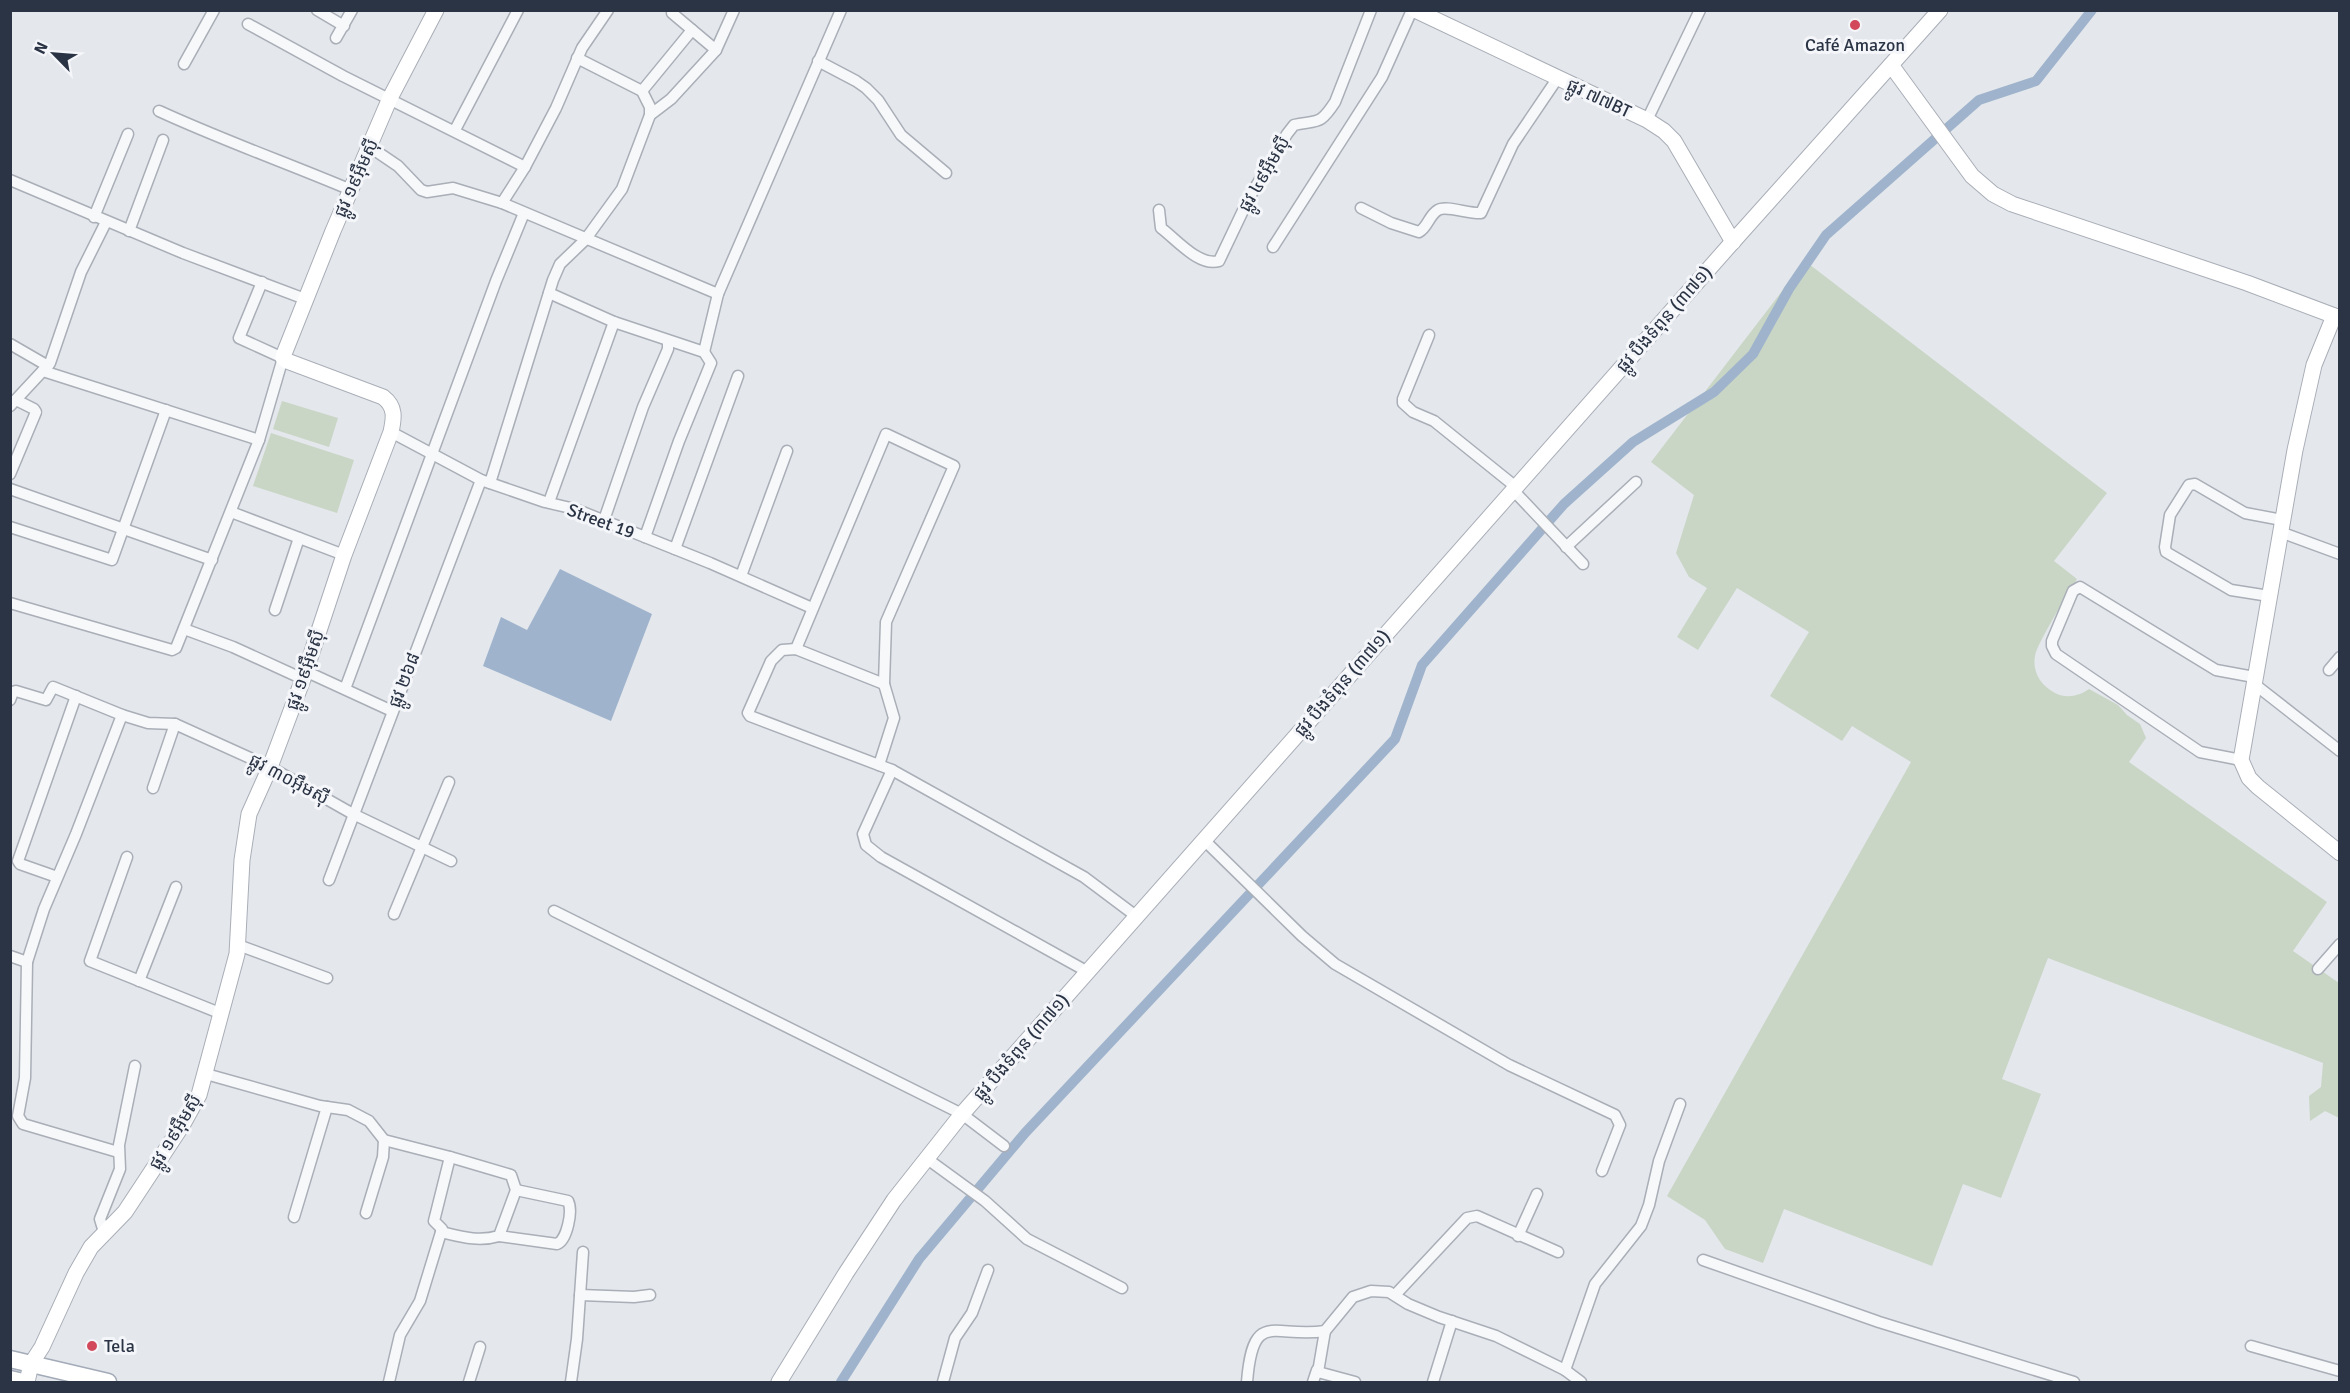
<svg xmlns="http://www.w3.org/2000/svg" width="2350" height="1393" font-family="Signika,'Noto Sans Khmer',sans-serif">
<rect width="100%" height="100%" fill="#e4e7ec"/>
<!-- green -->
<g fill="#c9d6c5">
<path d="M1805 261 2107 493 2054 561 2077 579C2068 594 2037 643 2035 656 2032 672 2041 686 2055 693 2067 699 2079 696 2089 689L2118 705 2127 715 2140 724 2146 738 2129 762 2327 902 2293 951 2339 983V1118L2325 1111 2310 1121 2309 1096 2321 1087 2323 1063 2048 958 2002 1079 2041 1094 2001 1198 1963 1184 1932 1266 1784 1209 1763 1263 1725 1249 1705 1220 1667 1196 1911 762 1852 726 1842 741 1770 696 1809 632 1737 588 1698 650 1677 637 1707 588 1689 577 1676 553 1694 495 1651 462Z"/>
<polygon points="282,401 338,418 329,447 273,429"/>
<polygon points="271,433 354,460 337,513 253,486"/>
</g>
<!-- water -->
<polygon fill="#9fb4cc" points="560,569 652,614 611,721 483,666 501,617 527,630"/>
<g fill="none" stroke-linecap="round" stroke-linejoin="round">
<!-- canal -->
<polyline stroke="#9fb4cc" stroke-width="10" points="841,1382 919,1259 1025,1133 1395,739 1422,665 1564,504 1633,442 1714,392 1753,354 1789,289 1826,235 1979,100 2036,81 2092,10"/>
<!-- street casing -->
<g stroke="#a9aeb7" stroke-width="13">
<g id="street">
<polyline points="317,10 344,26"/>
<polyline points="672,13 716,50"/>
<polyline points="248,24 343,76 525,167"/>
<polyline points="336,38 352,10"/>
<polyline points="577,58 642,91"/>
<polyline points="818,61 856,81 866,88 878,100 901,135 946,173"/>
<polyline points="184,64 214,10"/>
<path d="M159 111C222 140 287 163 351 190"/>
<polyline points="650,115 671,99 716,50 734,10"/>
<polyline points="1647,120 1700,10"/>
<polyline points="455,130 518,10"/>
<polyline points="370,147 398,166 421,190 427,192 453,188 502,203 718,294"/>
<polyline points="10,180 183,253 305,299"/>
<polyline points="502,203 525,167 556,108 582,48 608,10"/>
<path d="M1361 208 1391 223 1419 232C1428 227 1429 215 1438 210 1446 205 1469 214 1481 213L1513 144 1557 79"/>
<path d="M1159 210 1161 228C1176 239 1199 267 1219 261L1249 198 1287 134 1294 125C1319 120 1320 125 1335 102L1371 10"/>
<polyline points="94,217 128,134"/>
<polyline points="129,231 163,140"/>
<polyline points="1273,247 1382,77 1412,10"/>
<polyline points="549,293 614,322 704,352 711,363 679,441 645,537"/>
<polyline points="1429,335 1403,399 1403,403 1413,412 1434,421 1516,487"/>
<polyline points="10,344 48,366"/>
<polyline points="704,352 718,294 841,10"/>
<polyline points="43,371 259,440"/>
<polyline points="10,406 50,363 81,272 106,222"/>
<polyline points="391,432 481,480 545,502 575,509 710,563 812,608"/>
<polyline points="10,474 36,412 34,409 16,400"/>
<polyline points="490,483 553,280 560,264 585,240 622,189 650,115 650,107 642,91 692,30"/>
<polyline points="10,489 212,560"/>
<polyline points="1513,490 1583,564"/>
<polyline points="549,502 614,322"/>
<polyline points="231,512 344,555"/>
<polyline points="604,520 643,407 668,349 668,342"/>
<polyline points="10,527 112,560 166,410"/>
<polyline points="2280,532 2340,554"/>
<polyline points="1566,547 1636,482"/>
<polyline points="675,549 738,376"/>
<polyline points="741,576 787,451"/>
<polyline points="2269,596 2231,590 2166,552 2165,547 2170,515 2189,485 2195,484 2245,513 2282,520"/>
<polyline points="10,603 172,650 176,648 259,440 283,358 239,338 262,282"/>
<polyline points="275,610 299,538"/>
<polyline points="184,629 233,647 303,679"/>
<polyline points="796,649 886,434 954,466 886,622 884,684 894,718 879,765"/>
<polyline points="2329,670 2340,657"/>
<polyline points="305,671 392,711"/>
<polyline points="2253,683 2340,751"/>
<polyline points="884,684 796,649 782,650 771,661 748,713 750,716 892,770 1084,877 1136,916"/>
<polyline points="345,689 496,281 524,213"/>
<polyline points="10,700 13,692 16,691 46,700 53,687 122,715 148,723 175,724 270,767 353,814 451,861"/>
<polyline points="2241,760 2200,752 2056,654 2052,646 2052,641 2073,591 2080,587 2216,670 2254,677"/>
<polyline points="892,770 863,834 866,845 881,857 1088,972"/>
<polyline points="153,788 175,724"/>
<polyline points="1204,840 1302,936 1335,964 1509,1065 1615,1115 1620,1125 1602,1171"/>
<polyline points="127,857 90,961 222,1014"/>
<polyline points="57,877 20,864 18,861 76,696"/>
<polyline points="329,880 481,480"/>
<polyline points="554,911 962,1114 1004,1146"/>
<polyline points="394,914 449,782"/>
<polyline points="238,945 327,978"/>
<polyline points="10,956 27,962"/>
<polyline points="2318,969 2340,944"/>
<polyline points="139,981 176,887"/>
<path d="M206 1074 320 1106 348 1110 369 1121 384 1140 450 1157 511 1175 516 1190 499 1236C479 1242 462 1237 441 1232"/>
<polyline points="118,1152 23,1124 18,1116 25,1078 27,962 44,909 76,834 122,715"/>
<polyline points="926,1158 985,1201 1027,1239 1122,1288"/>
<polyline points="366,1213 383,1157 384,1140"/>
<polyline points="294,1217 327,1107"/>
<polyline points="104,1232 100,1219 120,1169 119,1145 135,1066"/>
<path d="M499 1236 557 1244C567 1240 573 1211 568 1201L516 1190"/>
<polyline points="1518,1236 1537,1194"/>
<polyline points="1703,1260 1879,1322 2074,1382"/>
<polyline points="580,1295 634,1297 650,1295"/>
<polyline points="1395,1295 1467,1218 1477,1216 1558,1252"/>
<polyline points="1325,1331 1318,1372 1355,1382"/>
<polyline points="2251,1346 2340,1371"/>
<polyline points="1565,1370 1595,1284 1641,1226 1649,1205 1659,1161 1680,1104"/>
<polyline points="389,1382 400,1335 420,1301 442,1229 434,1221 450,1157"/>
<polyline points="469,1382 480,1347"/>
<polyline points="571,1382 577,1339 583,1252"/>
<polyline points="943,1382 955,1338 972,1313 988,1270"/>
<path d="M1247 1382C1253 1307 1274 1339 1325 1331L1353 1297 1371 1291 1389 1292 1408 1304 1439 1317 1496 1336 1565 1370 1581 1382"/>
<polyline points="1313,1382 1317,1370"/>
<polyline points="1433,1382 1452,1321"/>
</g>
</g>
<!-- secondary casing -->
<g stroke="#a9aeb7" stroke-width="17">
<g id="secondary">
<polyline points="1415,10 1647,120 1664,131 1674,141 1733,242"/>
<polyline points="1891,65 1972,176 1993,194 2012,204 2247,283 2340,318"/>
<polyline points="2334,316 2314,365 2295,450 2241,760 2249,778 2258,787 2340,853"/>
<path d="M27 1382 31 1364 42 1347 76 1273 91 1247 125 1212 183 1124 199 1095 237 954 242 860 249 814 270 767 303 679 344 555 391 432C394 418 396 407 383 397L287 361 283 358 284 354 333 231 390 98 436 10"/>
<polyline points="779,1382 846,1273 894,1200 962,1114 1737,237 1940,10"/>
</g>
</g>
<!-- primary casing -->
<g stroke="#a3abb8" stroke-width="19">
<g id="primary">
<polyline points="10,1359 108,1382"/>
<polyline points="10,1379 23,1382"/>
</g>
</g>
<!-- street -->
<use href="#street" stroke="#f7f8fa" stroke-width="10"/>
<!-- secondary -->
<use href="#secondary" stroke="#fff" stroke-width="15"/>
<!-- primary -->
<use href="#primary" stroke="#fff" stroke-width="16"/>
</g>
<!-- markers -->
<g fill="#d1495b" stroke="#f4f6f9" stroke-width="2">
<circle cx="1855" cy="25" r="6"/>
<circle cx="92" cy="1346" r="6"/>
</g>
<g text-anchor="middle" stroke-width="6" stroke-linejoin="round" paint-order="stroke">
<!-- poi labels -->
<g font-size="18" fill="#2b3445" stroke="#f4f6f9">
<text x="1855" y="51">Café Amazon</text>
<text x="104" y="1352" text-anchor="start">Tela</text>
</g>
<!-- street labels -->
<g font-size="18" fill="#2b3445" stroke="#f4f6f9">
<text transform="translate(1599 98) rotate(25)" y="6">ផ្លូវ ៧៧BT</text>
<text transform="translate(1264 174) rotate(-60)" y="6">ផ្លូវ ៤៩អ៊ឹមស៊ី</text>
<text transform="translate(356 178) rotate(-66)" y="6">ផ្លូវ ១៩អ៊ឹមស៊ី</text>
<text transform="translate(1664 319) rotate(-49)" y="6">ផ្លូវ បឹងទំពុន (៣៧១)</text>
<text transform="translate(601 521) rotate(20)" y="6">Street 19</text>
<text transform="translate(305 670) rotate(-71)" y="6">ផ្លូវ ១៩អ៊ឹមស៊ី</text>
<text transform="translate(404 680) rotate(-69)" y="6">ផ្លូវ ២៦៨</text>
<text transform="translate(1342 683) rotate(-49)" y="6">ផ្លូវ បឹងទំពុន (៣៧១)</text>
<text transform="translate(289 779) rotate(28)" y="6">ផ្លូវ ៣០អ៊ឹមស៊ី</text>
<text transform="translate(1021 1047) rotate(-49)" y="6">ផ្លូវ បឹងទំពុន (៣៧១)</text>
<text transform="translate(175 1132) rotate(-59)" y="6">ផ្លូវ ១៩អ៊ឹមស៊ី</text>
</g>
</g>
<!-- border -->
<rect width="2350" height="1393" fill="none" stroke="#2b3445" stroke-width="24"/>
<!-- north arrow -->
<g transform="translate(54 54) rotate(295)" stroke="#f4f6f9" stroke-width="4.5" paint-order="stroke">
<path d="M0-4.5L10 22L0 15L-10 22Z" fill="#2b3445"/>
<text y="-9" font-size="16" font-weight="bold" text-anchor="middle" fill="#2b3445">N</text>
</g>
</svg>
